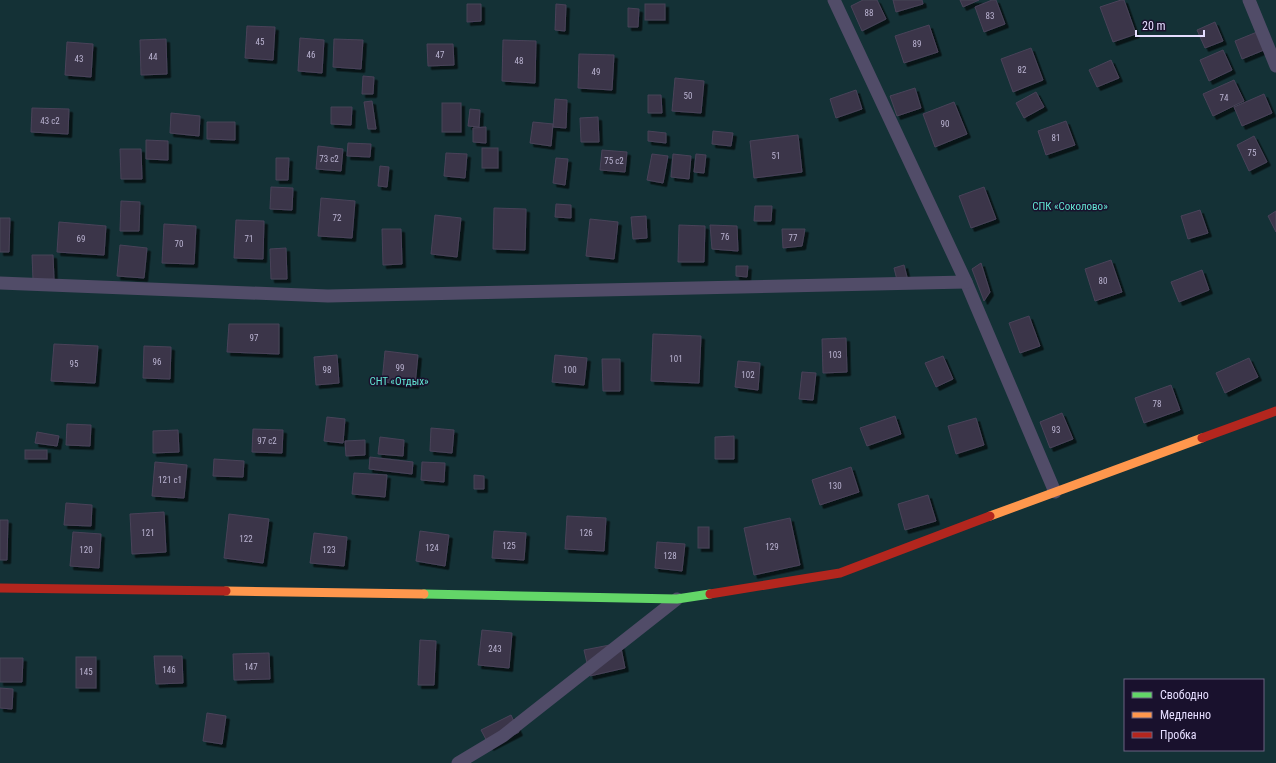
<svg xmlns="http://www.w3.org/2000/svg" width="1276" height="763" font-family="'Roboto Condensed',sans-serif">
<defs>
<filter id="shadow"><feDropShadow dx="3.5" dy="3.5" stdDeviation="0" flood-color="#0009"/></filter>
</defs>
<rect width="100%" height="100%" fill="#1c1727"/>
<!-- green -->
<path fill="#143136" fill-rule="evenodd" d="M0 0H1276V763H0ZM1125 680H1263V750H1125Z"/>
<!-- building -->
<g fill="#3b3648" stroke="#494259" filter="url(#shadow)">
<polygon points="863,0 877,0 886,19 862,31 851,6"/>
<polygon points="893,0 922,0 923,4 896,12"/>
<polygon points="960,0 979,0 963,7"/>
<polygon points="992,0 996,0 1005,24 984,32 975,7"/>
<polygon points="1121,0 1124,0 1136,34 1113,42 1100,7"/>
<polygon points="467,4 481,4 481,21 467,22"/>
<polygon points="556,4 566,5 565,31 555,30"/>
<rect x="645" y="4" width="20" height="16"/>
<polygon points="628,8 639,9 638,27 628,27"/>
<polygon points="1215,22 1223,41 1205,48 1197,30"/>
<polygon points="929,25 938,52 904,63 895,36"/>
<polygon points="247,26 275,27 273,60 245,58"/>
<polygon points="1257,32 1264,50 1242,59 1235,41"/>
<polygon points="300,38 324,40 322,73 298,71"/>
<polygon points="166,39 167,74 141,75 140,40"/>
<polygon points="334,39 363,40 361,69 333,67"/>
<polygon points="503,40 536,41 535,83 502,81"/>
<polygon points="67,42 93,44 91,77 65,75"/>
<polygon points="427,44 453,44 454,65 428,66"/>
<polygon points="1031,48 1043,80 1013,92 1001,59"/>
<polygon points="1223,50 1232,70 1209,81 1200,60"/>
<polygon points="579,54 614,55 612,90 578,88"/>
<polygon points="1111,60 1119,78 1097,87 1089,70"/>
<polygon points="363,76 374,77 373,94 362,94"/>
<polygon points="675,78 704,81 701,113 672,111"/>
<polygon points="1234,80 1244,101 1213,116 1203,94"/>
<polygon points="915,88 921,108 897,116 890,96"/>
<polygon points="856,90 862,109 836,118 830,99"/>
<polygon points="1036,92 1044,107 1024,118 1016,103"/>
<polygon points="1264,94 1272,113 1242,126 1234,107"/>
<polygon points="648,95 661,95 662,113 648,113"/>
<polygon points="555,99 567,100 566,128 553,127"/>
<polygon points="372,101 376,129 368,129 364,102"/>
<polygon points="954,102 967,134 935,147 923,114"/>
<rect x="442" y="103" width="19" height="29"/>
<polygon points="331,107 352,107 351,125 331,124"/>
<polygon points="32,108 69,109 68,134 31,132"/>
<polygon points="470,109 480,110 479,127 468,126"/>
<polygon points="171,113 200,116 199,136 170,133"/>
<polygon points="598,117 599,142 581,142 580,118"/>
<polygon points="1066,121 1075,145 1046,155 1038,131"/>
<polygon points="207,122 235,122 235,140 207,139"/>
<polygon points="533,122 553,124 551,146 530,143"/>
<polygon points="486,127 486,143 473,142 473,128"/>
<polygon points="648,131 666,133 666,143 648,141"/>
<polygon points="713,131 733,133 731,146 712,144"/>
<polygon points="798,135 802,172 754,178 750,141"/>
<polygon points="1254,136 1267,162 1249,171 1237,145"/>
<polygon points="146,140 168,141 168,160 146,159"/>
<polygon points="348,143 371,144 370,157 347,156"/>
<polygon points="318,146 343,149 341,171 316,169"/>
<rect x="482" y="148" width="16" height="20"/>
<polygon points="120,149 141,149 142,179 121,179"/>
<polygon points="602,150 627,152 625,172 600,170"/>
<polygon points="446,153 467,154 465,178 444,176"/>
<polygon points="652,154 668,156 663,183 647,180"/>
<polygon points="673,154 691,156 689,179 671,177"/>
<polygon points="696,154 706,155 704,173 694,172"/>
<polygon points="276,158 289,158 288,180 276,180"/>
<polygon points="556,158 568,159 565,185 553,183"/>
<polygon points="380,166 389,167 387,187 378,186"/>
<polygon points="271,187 293,188 292,210 270,209"/>
<polygon points="984,187 996,219 971,228 959,196"/>
<polygon points="321,198 355,201 352,238 318,236"/>
<polygon points="121,201 140,202 139,231 120,231"/>
<polygon points="556,204 571,205 571,218 555,217"/>
<polygon points="755,206 772,206 771,221 754,221"/>
<polygon points="494,208 526,209 525,250 493,249"/>
<polygon points="1200,210 1208,233 1188,239 1181,216"/>
<polygon points="1276,211 1276,232 1268,216"/>
<polygon points="435,215 461,218 457,257 431,254"/>
<polygon points="646,216 647,238 633,239 631,217"/>
<polygon points="0,218 10,218 9,252 0,252"/>
<polygon points="590,219 618,222 614,259 586,256"/>
<polygon points="236,220 264,221 263,259 234,258"/>
<polygon points="59,222 106,226 104,255 57,252"/>
<polygon points="164,224 196,226 194,264 162,263"/>
<polygon points="679,225 705,226 704,262 678,262"/>
<polygon points="710,225 737,226 738,251 712,249"/>
<polygon points="382,229 401,229 402,264 383,265"/>
<polygon points="782,229 805,229 802,246 783,248"/>
<polygon points="120,245 147,248 144,278 117,276"/>
<polygon points="286,248 287,279 271,279 270,249"/>
<polygon points="32,255 53,255 54,279 33,280"/>
<polygon points="1111,260 1122,292 1095,301 1085,269"/>
<polygon points="981,263 990,292 984,301 972,269"/>
<polygon points="904,265 907,277 897,280 894,268"/>
<polygon points="736,266 748,266 747,277 736,276"/>
<polygon points="1202,270 1209,290 1179,302 1171,282"/>
<polygon points="1029,316 1040,346 1020,353 1009,323"/>
<polygon points="229,324 279,324 279,354 227,352"/>
<polygon points="653,334 701,336 699,383 651,381"/>
<polygon points="846,338 847,372 823,373 822,339"/>
<polygon points="54,344 98,346 95,383 51,381"/>
<polygon points="144,346 171,347 170,379 143,378"/>
<polygon points="385,351 418,355 415,385 382,382"/>
<polygon points="337,355 339,383 316,385 314,357"/>
<polygon points="555,355 587,358 584,385 552,382"/>
<polygon points="943,356 953,379 936,387 925,363"/>
<polygon points="1249,358 1258,377 1225,393 1216,373"/>
<polygon points="602,359 620,359 620,391 603,391"/>
<polygon points="738,361 760,363 758,390 735,387"/>
<polygon points="802,372 816,373 813,400 799,399"/>
<polygon points="1171,385 1180,410 1144,423 1135,398"/>
<polygon points="1062,413 1073,439 1050,448 1040,422"/>
<polygon points="895,416 901,434 867,446 860,428"/>
<polygon points="327,417 345,419 343,443 324,441"/>
<polygon points="976,418 984,445 956,454 948,426"/>
<polygon points="67,424 91,425 90,446 66,445"/>
<polygon points="431,428 454,430 452,453 430,451"/>
<polygon points="253,429 283,430 282,453 252,452"/>
<polygon points="178,430 179,452 153,453 153,431"/>
<polygon points="37,432 59,436 57,446 35,443"/>
<polygon points="734,436 734,459 715,459 715,437"/>
<polygon points="380,437 404,440 403,456 378,454"/>
<polygon points="365,440 365,455 346,456 345,441"/>
<rect x="25" y="450" width="22" height="9"/>
<polygon points="370,457 413,462 412,474 369,469"/>
<polygon points="214,459 244,461 243,477 213,476"/>
<polygon points="155,462 187,465 184,498 152,496"/>
<polygon points="422,462 445,463 444,482 421,480"/>
<polygon points="851,467 859,492 820,505 812,480"/>
<polygon points="354,473 387,475 385,497 352,494"/>
<polygon points="474,475 484,476 484,489 474,489"/>
<polygon points="928,495 936,521 905,530 898,504"/>
<polygon points="66,503 92,505 91,526 64,525"/>
<polygon points="164,512 166,552 132,554 130,514"/>
<polygon points="229,514 269,519 263,563 224,558"/>
<polygon points="567,516 606,518 604,551 565,549"/>
<polygon points="790,518 800,565 754,575 744,528"/>
<polygon points="0,520 8,520 7,560 0,560"/>
<rect x="698" y="527" width="11" height="21"/>
<polygon points="420,531 449,535 445,566 416,561"/>
<polygon points="494,531 526,533 524,560 492,558"/>
<polygon points="73,532 101,534 99,568 70,566"/>
<polygon points="314,533 347,537 344,566 310,563"/>
<polygon points="657,542 685,544 682,571 655,568"/>
<polygon points="482,630 512,633 509,668 478,665"/>
<polygon points="420,640 436,641 434,685 418,685"/>
<polygon points="620,643 625,668 590,676 584,650"/>
<polygon points="269,653 270,679 234,680 233,654"/>
<polygon points="154,656 182,656 183,683 156,684"/>
<rect x="76" y="657" width="20" height="31"/>
<polygon points="0,658 23,658 22,682 0,682"/>
<polygon points="0,688 13,689 12,709 0,708"/>
<polygon points="207,713 226,716 222,744 203,741"/>
<polygon points="511,715 519,732 490,747 481,730"/>
</g>
<g fill="none" stroke-linecap="round" stroke-linejoin="round">
<!-- lane -->
<g stroke="#514c68" stroke-width="13">
<polyline points="1249,0 1276,66"/>
<polyline points="966,282 1055,492"/>
<polyline points="0,283 328,296 966,282 834,0"/>
<polyline points="458,763 503,736 677,599"/>
</g>
<!-- fast -->
<polyline stroke="#63d668" stroke-width="9" points="424,594 677,599 710,594"/>
<!-- slow -->
<g stroke="#ff974d" stroke-width="9">
<polyline points="990,516 1202,438"/>
<polyline points="226,591 424,594"/>
</g>
<!-- jam -->
<g stroke="#b3261e" stroke-width="9">
<polyline points="1202,438 1276,411"/>
<polyline points="0,588 226,591"/>
<polyline points="710,594 840,573 990,516"/>
</g>
</g>
<g text-anchor="middle" stroke-width="3" stroke-linejoin="round" paint-order="stroke">
<!-- number labels -->
<g font-size="9" fill="#bab3d1">
<text x="869" y="16">88</text>
<text x="990" y="19">83</text>
<text x="260" y="45">45</text>
<text x="917" y="47">89</text>
<text x="311" y="58">46</text>
<text x="440" y="58">47</text>
<text x="153" y="60">44</text>
<text x="79" y="62">43</text>
<text x="519" y="64">48</text>
<text x="1022" y="73">82</text>
<text x="596" y="75">49</text>
<text x="688" y="99">50</text>
<text x="1224" y="101">74</text>
<text x="50" y="124">43 с2</text>
<text x="945" y="127">90</text>
<text x="1056" y="141">81</text>
<text x="1252" y="156">75</text>
<text x="776" y="159">51</text>
<text x="329" y="162">73 с2</text>
<text x="614" y="164">75 с2</text>
<text x="337" y="221">72</text>
<text x="725" y="240">76</text>
<text x="793" y="241">77</text>
<text x="81" y="242">69</text>
<text x="249" y="242">71</text>
<text x="179" y="247">70</text>
<text x="1103" y="284">80</text>
<text x="254" y="341">97</text>
<text x="835" y="358">103</text>
<text x="676" y="362">101</text>
<text x="157" y="365">96</text>
<text x="74" y="367">95</text>
<text x="400" y="371">99</text>
<text x="327" y="373">98</text>
<text x="570" y="373">100</text>
<text x="748" y="378">102</text>
<text x="1157" y="407">78</text>
<text x="1056" y="433">93</text>
<text x="267" y="444">97 с2</text>
<text x="170" y="483">121 с1</text>
<text x="835" y="489">130</text>
<text x="148" y="536">121</text>
<text x="586" y="536">126</text>
<text x="246" y="542">122</text>
<text x="509" y="549">125</text>
<text x="772" y="550">129</text>
<text x="432" y="551">124</text>
<text x="86" y="553">120</text>
<text x="329" y="553">123</text>
<text x="670" y="559">128</text>
<text x="495" y="652">243</text>
<text x="251" y="670">147</text>
<text x="169" y="673">146</text>
<text x="86" y="675">145</text>
</g>
<!-- park labels -->
<g font-size="11" fill="#62e6d3" stroke="#19112d">
<text x="1070" y="210">СПК «Соколово»</text>
<text x="399" y="385">СНТ «Отдых»</text>
</g>
</g>
<!-- legend -->
<rect x="1124" y="679" width="140" height="72" fill="#19112d" stroke="#6b6381"/>
<rect x="1132" y="692" width="20" height="6" fill="#63d668" stroke="#6b6381"/>
<text x="1160" y="699" font-size="12" fill="#e5ddff">Свободно</text>
<rect x="1132" y="712" width="20" height="6" fill="#ff974d" stroke="#6b6381"/>
<text x="1160" y="719" font-size="12" fill="#e5ddff">Медленно</text>
<rect x="1132" y="732" width="20" height="6" fill="#b3261e" stroke="#6b6381"/>
<text x="1160" y="739" font-size="12" fill="#e5ddff">Пробка</text>
<!-- scale -->
<path d="M1136 30v6h68v-6" fill="none" stroke="#e5ddff" stroke-width="2"/>
<text x="1142" y="30" font-size="12" fill="#e5ddff" stroke="#19112d" stroke-width="3" paint-order="stroke">20 m</text>
</svg>
